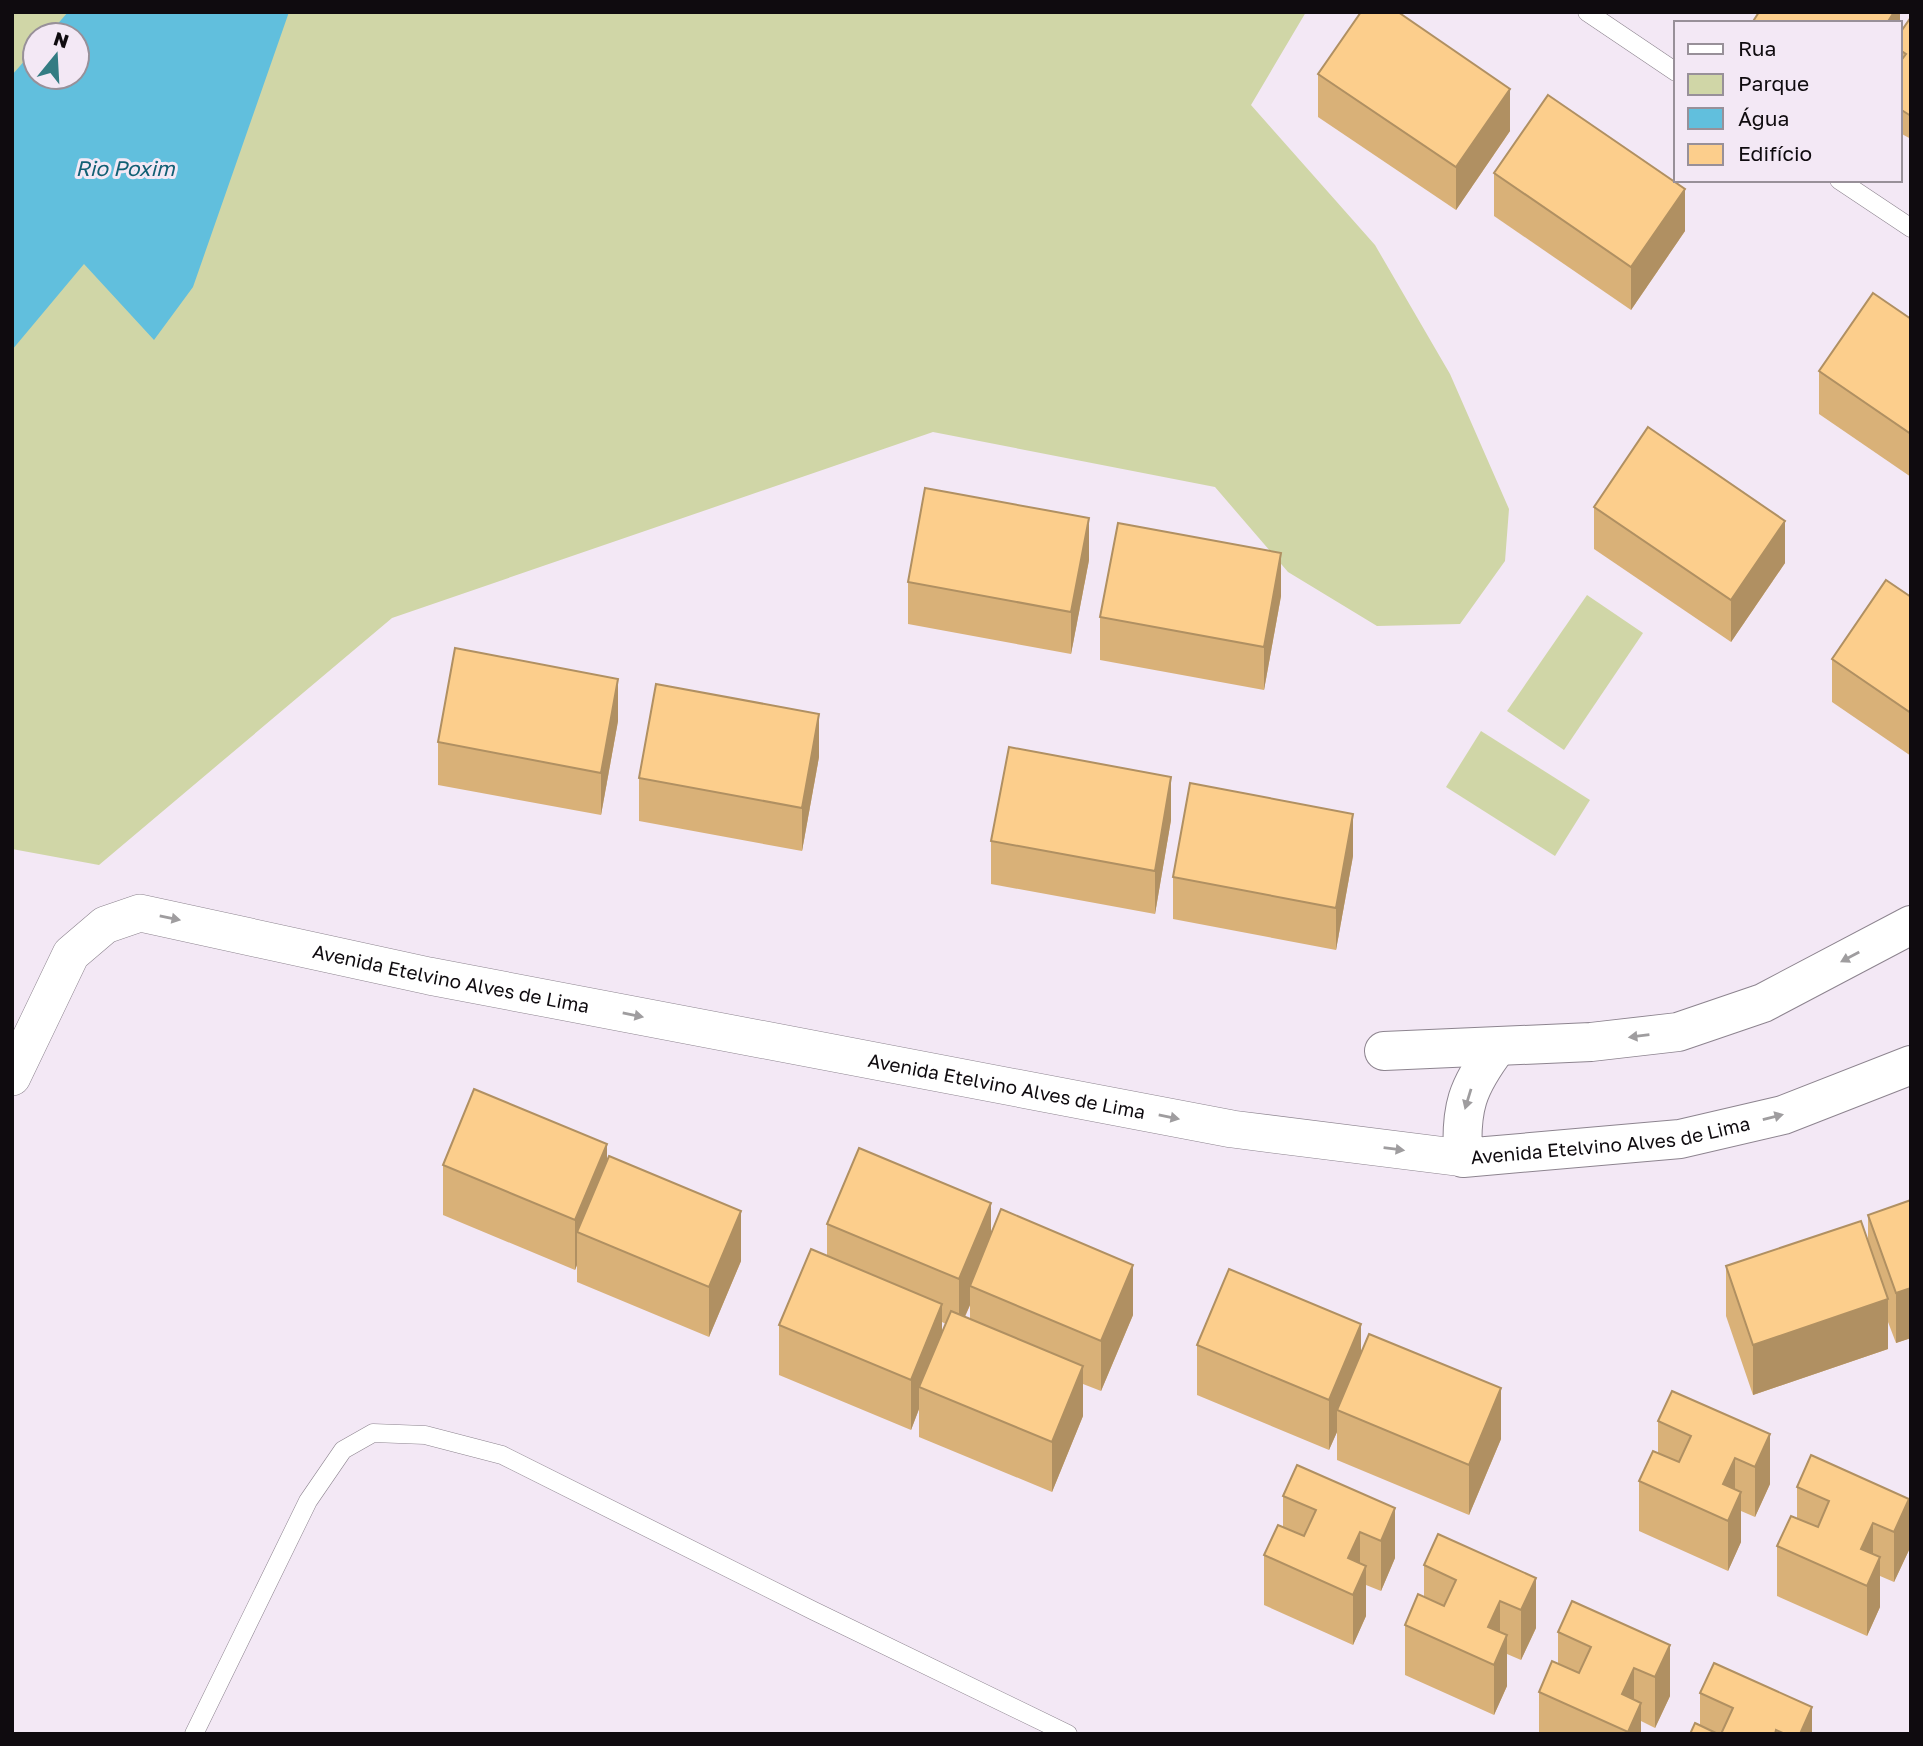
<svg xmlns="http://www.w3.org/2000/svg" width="1923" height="1746" font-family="'Golos Text',sans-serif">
<rect width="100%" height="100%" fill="#f3e8f5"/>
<!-- green -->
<g fill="#d0d6a7" fill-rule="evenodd">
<path d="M12 12H1306L1251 105 1375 245 1450 374 1509 509 1505 561 1460 624 1377 626 1288 572 1215 487 933 432 392 618 99 865 12 849ZM35 35H77V77H35Z"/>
<polygon points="1587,595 1643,633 1564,750 1507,711"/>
<polygon points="1481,731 1590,800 1555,856 1446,787"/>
</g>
<!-- water -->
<polygon fill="#61bfdd" points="68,12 289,12 193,287 154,340 84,264 12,350 12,75 35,49 35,77 77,77 77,35 48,35"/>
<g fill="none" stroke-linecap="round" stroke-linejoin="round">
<!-- service casing -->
<g stroke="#8d848f" stroke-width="19">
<g id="service">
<polyline points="1587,12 1676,72"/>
<polyline points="1839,180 1911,228"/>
<polyline points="194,1734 308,1501 343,1450 373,1433 425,1435 502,1455 814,1611 1068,1734"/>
</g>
</g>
<!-- minor casing -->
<g stroke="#8d848f" stroke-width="38">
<g id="minor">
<path id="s1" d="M12 1077 71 954 105 925 140 913 429 976 1232 1129 1463 1158"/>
</g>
</g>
<!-- tertiary casing -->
<g stroke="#8d848f" stroke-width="40">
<g id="tertiary">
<path id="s2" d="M1497 1047C1467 1087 1460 1108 1463 1158L1680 1139 1783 1115 1911 1065"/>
<polyline points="1384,1051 1591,1042 1678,1032 1763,1003 1911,925"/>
</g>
</g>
<!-- service -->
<use href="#service" stroke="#fff" stroke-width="18"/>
<!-- minor -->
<use href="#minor" stroke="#fff" stroke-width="37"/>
<!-- tertiary -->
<use href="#tertiary" stroke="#fff" stroke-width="38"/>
</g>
<!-- wall -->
<g fill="#d9b178" fill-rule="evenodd">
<polygon points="1911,17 1911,139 1900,133 1900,33"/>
<polygon points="1318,74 1510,131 1456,210 1318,117"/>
<polygon points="1494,173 1685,231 1631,310 1494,216"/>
<polygon points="1911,319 1911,477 1819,414 1819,371"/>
<polygon points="1594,507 1785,563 1731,642 1594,549"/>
<polygon points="1089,560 1071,654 908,624 908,582"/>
<polygon points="1281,596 1264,690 1100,660 1100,617"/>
<polygon points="1911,597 1911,756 1832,702 1832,659"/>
<polygon points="618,721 601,815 438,785 438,742"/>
<polygon points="819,757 802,851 639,821 639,778"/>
<polygon points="1171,820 1155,914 991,884 991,841"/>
<polygon points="1353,856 1336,950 1173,919 1173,877"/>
<polygon points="607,1161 741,1261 709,1337 577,1282 577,1265 575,1270 443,1215 443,1165"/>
<polygon points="1911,1200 1911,1338 1896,1343 1888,1322 1888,1349 1753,1395 1726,1316 1726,1266 1868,1242 1868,1215"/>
<path d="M827 1224 991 1234 1133 1315 1101 1391 1083 1384V1416L1052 1492 919 1437V1409L911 1430 779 1375V1325L827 1256ZM970 1305V1319L965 1317ZM942 1322 946 1324 942 1332Z"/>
<polygon points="1197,1345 1361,1353 1501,1439 1469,1515 1337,1460 1337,1432 1329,1450 1197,1395"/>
<polygon points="1658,1421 1770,1434 1770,1484 1755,1517 1741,1511 1741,1542 1728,1571 1639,1531 1639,1481 1658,1453"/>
<polygon points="1797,1487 1909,1499 1909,1550 1894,1582 1880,1576 1880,1607 1867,1636 1777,1596 1777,1546 1797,1518"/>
<polygon points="1283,1496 1395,1508 1395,1558 1381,1591 1366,1585 1366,1616 1353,1645 1264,1605 1264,1555 1283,1527"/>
<polygon points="1424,1565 1536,1578 1536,1628 1521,1660 1507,1654 1507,1686 1494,1715 1405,1675 1405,1625 1424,1597"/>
<polygon points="1558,1632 1670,1645 1670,1696 1655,1728 1641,1721 1641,1734 1539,1734 1539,1692 1558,1664"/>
<polygon points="1700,1693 1812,1734 1690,1734 1700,1725"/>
</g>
<!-- shaded-wall -->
<g fill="#b09062">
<polygon points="1894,12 1900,12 1900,23 1887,23"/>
<polygon points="1510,89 1510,131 1456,210 1456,167"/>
<polygon points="1685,189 1685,231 1631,310 1631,267"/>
<polygon points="1089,518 1089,560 1071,654 1071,612"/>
<polygon points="1785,521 1785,563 1731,642 1731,600"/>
<polygon points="1281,553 1281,596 1264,690 1264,647"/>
<polygon points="618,679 618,721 601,815 601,773"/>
<polygon points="819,714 819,757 802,851 802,808"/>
<polygon points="1171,777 1171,820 1155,914 1155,871"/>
<polygon points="1353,814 1353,856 1336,950 1336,908"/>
<polygon points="607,1144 607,1194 577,1232 577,1265 575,1270 575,1220"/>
<polygon points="991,1203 991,1253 970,1286 970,1305 959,1329 959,1279"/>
<polygon points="741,1211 741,1261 709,1337 709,1287"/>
<polygon points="1133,1265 1133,1315 1101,1391 1101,1341"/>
<polygon points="1911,1288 1911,1338 1896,1343 1896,1293"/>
<polygon points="1888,1299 1888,1349 1753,1395 1753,1345"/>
<polygon points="942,1304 942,1354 919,1387 919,1409 911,1430 911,1380"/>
<polygon points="1361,1324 1361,1374 1337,1410 1337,1432 1329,1450 1329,1400"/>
<polygon points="1083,1366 1083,1416 1052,1492 1052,1442"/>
<polygon points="1501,1388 1501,1439 1469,1515 1469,1465"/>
<polygon points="1770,1434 1770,1484 1755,1517 1755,1467"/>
<polygon points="1735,1458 1735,1506 1741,1492 1741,1542 1728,1571 1728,1521 1723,1484"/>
<polygon points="1909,1499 1909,1550 1894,1582 1894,1532"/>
<polygon points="1395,1508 1395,1558 1381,1591 1381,1541"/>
<polygon points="1873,1523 1873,1572 1880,1557 1880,1607 1867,1636 1867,1586 1861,1549"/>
<polygon points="1360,1532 1360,1580 1366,1566 1366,1616 1353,1645 1353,1595 1348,1558"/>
<polygon points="1536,1578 1536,1628 1521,1660 1521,1610"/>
<polygon points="1500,1601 1500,1650 1507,1635 1507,1686 1494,1715 1494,1665 1488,1627"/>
<polygon points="1670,1645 1670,1696 1655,1728 1655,1677"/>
<polygon points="1634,1668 1634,1718 1641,1703 1641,1734 1628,1734 1622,1694"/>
<polygon points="1812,1707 1812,1734 1800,1734"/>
</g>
<!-- building -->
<g fill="#fcce8c" stroke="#b09062" stroke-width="2">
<polygon points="1361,12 1398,12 1510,89 1456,167 1318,74"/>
<polygon points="1759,12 1894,12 1887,23 1752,23"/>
<polygon points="1911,17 1911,116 1900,109 1900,62 1906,54 1900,50 1900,33"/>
<polygon points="1548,95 1685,189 1631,267 1494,173"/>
<polygon points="1873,293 1911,319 1911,434 1819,371"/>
<polygon points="1648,427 1785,521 1731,600 1594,507"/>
<polygon points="925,488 1089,518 1071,612 908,582"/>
<polygon points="1118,523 1281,553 1264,647 1100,617"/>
<polygon points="1886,580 1911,597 1911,713 1832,659"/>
<polygon points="455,648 618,679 601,773 438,742"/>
<polygon points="656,684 819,714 802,808 639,778"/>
<polygon points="1009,747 1171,777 1155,871 991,841"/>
<polygon points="1190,783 1353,814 1336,908 1173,877"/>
<polygon points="474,1089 607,1144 575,1220 443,1165"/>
<polygon points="859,1148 991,1203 959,1279 827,1224"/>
<polygon points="609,1156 741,1211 709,1287 577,1232"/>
<polygon points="1911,1200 1911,1288 1896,1293 1868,1215"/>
<polygon points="1001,1209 1133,1265 1101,1341 970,1286"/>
<polygon points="1861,1221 1888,1299 1753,1345 1726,1266"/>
<polygon points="811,1249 942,1304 911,1380 779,1325"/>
<polygon points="1229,1269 1361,1324 1329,1400 1197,1345"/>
<polygon points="951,1311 1083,1366 1052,1442 919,1387"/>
<polygon points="1369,1334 1501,1388 1469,1465 1337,1410"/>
<polygon points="1672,1391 1770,1434 1755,1467 1735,1458 1723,1484 1741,1492 1728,1521 1639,1481 1653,1451 1679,1462 1691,1436 1658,1421"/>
<polygon points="1811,1455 1909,1499 1894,1532 1873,1523 1861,1549 1880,1557 1867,1586 1777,1546 1791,1516 1818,1527 1829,1501 1797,1487"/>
<polygon points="1297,1465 1395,1508 1381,1541 1360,1532 1348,1558 1366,1566 1353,1595 1264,1555 1278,1525 1304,1536 1316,1510 1283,1496"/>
<polygon points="1438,1534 1536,1578 1521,1610 1500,1601 1488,1627 1507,1635 1494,1665 1405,1625 1418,1594 1444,1606 1456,1580 1424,1565"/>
<polygon points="1572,1601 1670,1645 1655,1677 1634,1668 1622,1694 1641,1703 1628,1732 1539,1692 1552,1661 1579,1673 1591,1647 1558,1632"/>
<polygon points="1714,1663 1812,1707 1800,1734 1785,1734 1776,1730 1775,1734 1721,1734 1733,1708 1700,1693"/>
<polygon points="1695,1723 1718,1734 1690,1734"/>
</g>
<!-- one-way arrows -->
<defs><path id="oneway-solid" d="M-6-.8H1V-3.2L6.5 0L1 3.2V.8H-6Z" transform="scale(1.75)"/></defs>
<g fill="#9f9d9f">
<use href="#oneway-solid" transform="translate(170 918) rotate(11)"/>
<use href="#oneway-solid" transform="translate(1850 957) rotate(152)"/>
<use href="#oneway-solid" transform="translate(633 1015) rotate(11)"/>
<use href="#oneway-solid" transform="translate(1639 1036) rotate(173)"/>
<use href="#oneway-solid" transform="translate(1468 1099) rotate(107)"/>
<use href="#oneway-solid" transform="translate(1169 1117) rotate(11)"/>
<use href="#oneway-solid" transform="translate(1773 1117) rotate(-14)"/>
<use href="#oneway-solid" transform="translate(1394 1149) rotate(7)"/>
</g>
<g text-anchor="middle" stroke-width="6" stroke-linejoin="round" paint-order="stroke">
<!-- street labels -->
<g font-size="19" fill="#0f0b0f" stroke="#f3e8f5">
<text dy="7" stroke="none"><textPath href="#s1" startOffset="536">Avenida Etelvino Alves de Lima</textPath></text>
<text dy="7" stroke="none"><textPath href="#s1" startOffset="1102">Avenida Etelvino Alves de Lima</textPath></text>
<text dy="7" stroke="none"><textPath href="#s2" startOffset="268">Avenida Etelvino Alves de Lima</textPath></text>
</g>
<!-- water labels -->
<g font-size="21" font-style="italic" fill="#125f74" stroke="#f3e8f5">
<text x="125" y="176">Rio Poxim</text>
</g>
</g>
<!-- border -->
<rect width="1923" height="1746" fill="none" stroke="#0f0b0f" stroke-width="28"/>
<!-- legend -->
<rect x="1674" y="21" width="228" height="161" fill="#f3e8f5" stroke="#989099" stroke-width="2"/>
<rect x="1688" y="44" width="35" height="10" fill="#ffffff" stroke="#989099" stroke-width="2"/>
<text x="1738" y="56" font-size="21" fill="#0f0b0f">Rua</text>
<rect x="1688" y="74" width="35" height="21" fill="#d0d6a7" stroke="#989099" stroke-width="2"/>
<text x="1738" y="91" font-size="21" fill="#0f0b0f">Parque</text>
<rect x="1688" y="108" width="35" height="21" fill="#61bfdd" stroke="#989099" stroke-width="2"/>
<text x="1738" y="126" font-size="21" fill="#0f0b0f">Água</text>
<rect x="1688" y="144" width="35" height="21" fill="#fcce8c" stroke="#989099" stroke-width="2"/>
<text x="1738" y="161" font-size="21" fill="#0f0b0f">Edifício</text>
<!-- north arrow -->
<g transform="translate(56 56) rotate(18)"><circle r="33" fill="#f3e8f5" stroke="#989099" stroke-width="2"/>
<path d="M0-5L12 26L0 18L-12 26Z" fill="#337c83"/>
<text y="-10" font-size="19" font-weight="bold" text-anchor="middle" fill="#0f0b0f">N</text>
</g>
</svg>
